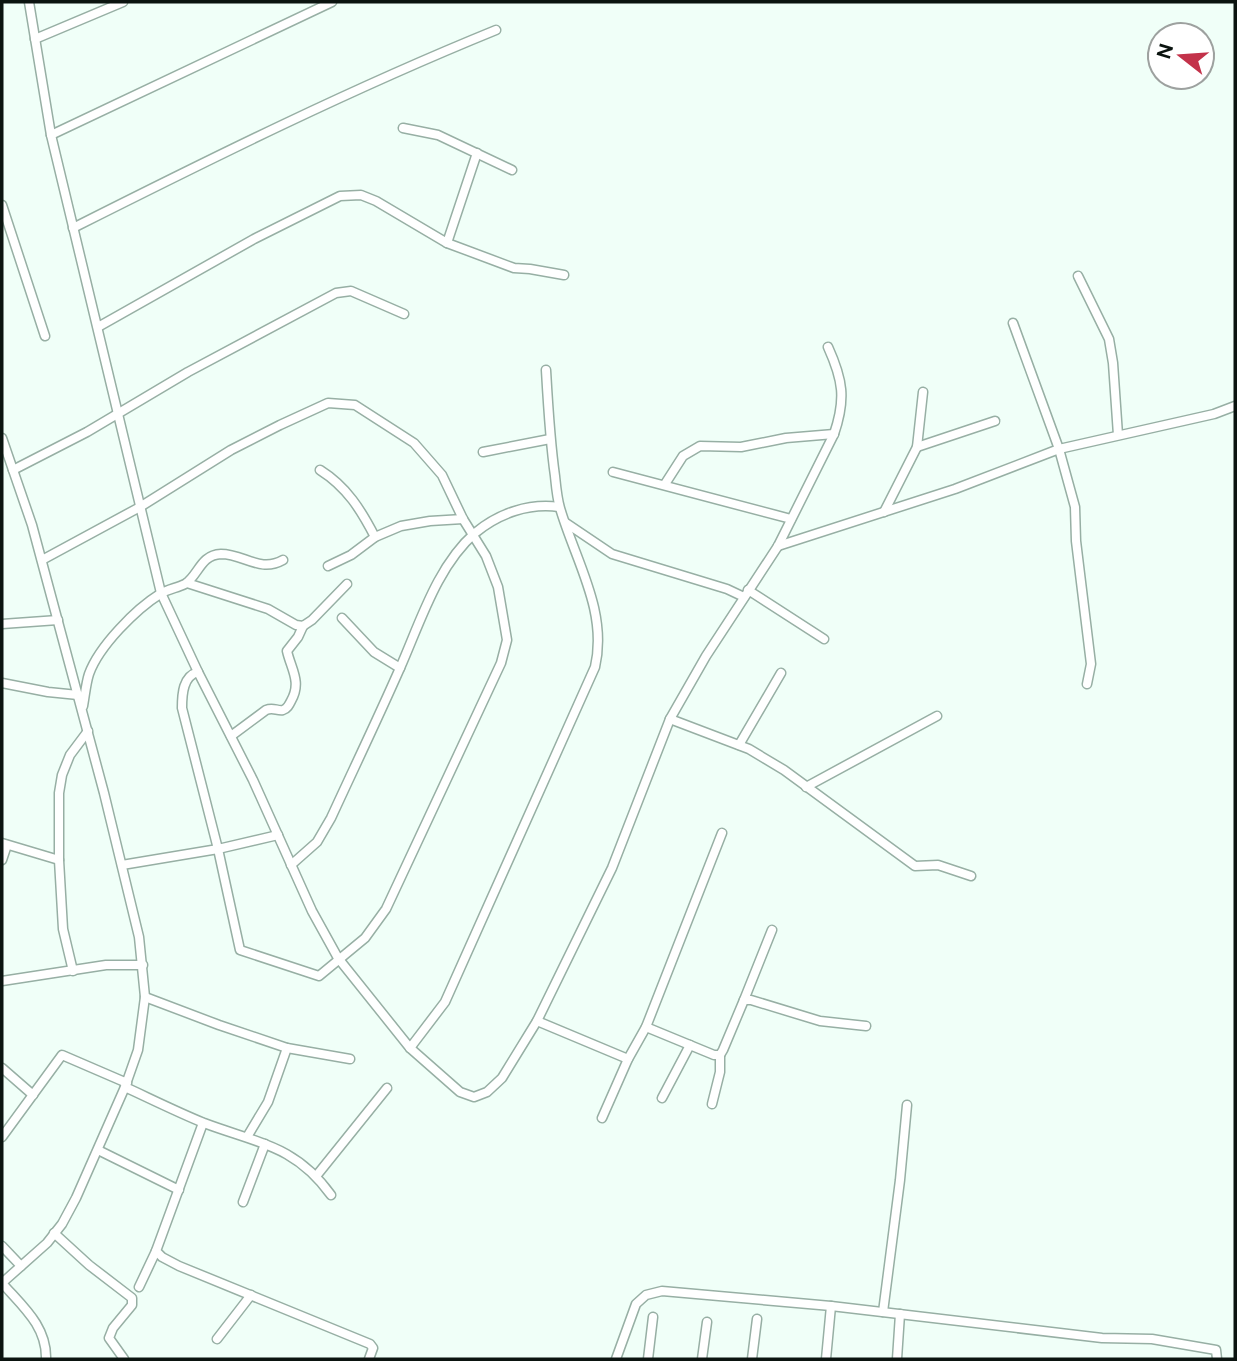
<svg xmlns="http://www.w3.org/2000/svg" width="1237" height="1361" font-family="'Public Sans',sans-serif">
<rect width="100%" height="100%" fill="#f0fff8"/>
<g fill="none" stroke-linecap="round" stroke-linejoin="round">
<!-- minor casing -->
<g stroke="#97afa4" stroke-width="11">
<g id="minor">
<path d="M29 2 51 135 161 593 198 672 253 780 312 911 338 958 410 1048 460 1092 474 1097 487 1092 502 1078 537 1021 612 868 670 719 706 656 778 546 834 434C846 399 843 380 828 347"/>
<polyline points="35,39 123,2"/>
<polyline points="403,128 438,135 512,170"/>
<polyline points="51,135 332,2"/>
<polyline points="2,205 45,336"/>
<path d="M73 228C212 158 351 89 496 30"/>
<polyline points="447,243 477,153"/>
<polyline points="1078,276 1109,339 1113,363 1118,435"/>
<polyline points="1013,323 1059,449 1075,507 1076,541 1091,664 1087,684"/>
<polyline points="98,327 254,239 340,196 361,195 376,201 447,243 514,268 530,269 564,275"/>
<polyline points="2,438 32,525 104,793 139,937 145,997 138,1050 125,1087 76,1198 62,1224 47,1243 2,1283"/>
<polyline points="917,447 995,421"/>
<polyline points="483,452 550,439"/>
<polyline points="13,470 87,432 188,372 336,293 351,291 404,314"/>
<path d="M320 470C347 487 361 510 375 537"/>
<polyline points="613,472 791,519"/>
<polyline points="665,484 683,456 700,446 741,447 786,438 834,434"/>
<polyline points="884,512 917,447 923,392"/>
<polyline points="566,523 612,554 727,589 744,597"/>
<polyline points="778,546 955,489 1059,449 1214,414 1235,406"/>
<path d="M42 560 140 507 231 450 280 425 328 403 355 405 414 443 442 475 463 519 486 556 498 587 507 640 501 663 386 909 365 938 319 976 240 950 218 849 182 708C182 694 183 676 198 672"/>
<polyline points="328,566 351,555 375,537 401,526 430,521 463,519"/>
<polyline points="187,583 268,609 296,625 303,626 312,620 347,584"/>
<polyline points="748,590 824,639"/>
<polyline points="342,618 374,652 400,668"/>
<polyline points="2,624 58,620"/>
<polyline points="2,683 48,692 78,695"/>
<path d="M83 706C85 695 86 683 89 674 99 646 136 609 160 594 168 589 177 588 185 584 199 575 200 555 221 554 244 554 260 573 283 560"/>
<polyline points="670,719 749,749 784,770 915,866 938,865 971,876"/>
<path d="M231 736 266 710C273 707 277 711 283 710 287 709 289 705 291 701 302 682 291 669 287 651L298 637 303 626"/>
<polyline points="739,745 781,673"/>
<polyline points="806,787 937,716"/>
<polyline points="2,843 59,860"/>
<polyline points="2,860 7,845"/>
<polyline points="122,865 218,849 278,835"/>
<path d="M291 865 317 842 331 818C354 768 378 718 400 668 420 623 437 566 475 533 499 513 529 503 559 507"/>
<polyline points="73,971 63,929 59,860 59,793 62,775 70,755 88,731"/>
<polyline points="2,981 106,965 143,965"/>
<polyline points="145,997 219,1025 287,1048 350,1059"/>
<polyline points="744,1000 772,930"/>
<polyline points="537,1021 628,1059"/>
<polyline points="646,1027 714,1055 720,1055 723,1050 744,1000 751,1000 820,1021 866,1026"/>
<path d="M410 1048 445 1002 595 667C608 611 575 560 560 508 557 498 556 486 555 476 550 441 548 405 546 370"/>
<polyline points="2,1068 33,1095"/>
<path d="M125 1087C151 1099 177 1112 204 1123 257 1143 295 1145 331 1195"/>
<polyline points="662,1098 690,1045"/>
<polyline points="712,1104 720,1072 720,1055"/>
<polyline points="602,1118 628,1059 646,1027 722,833"/>
<polyline points="203,1123 156,1251 162,1257 179,1266 370,1344 373,1348 369,1359"/>
<polyline points="2,1137 62,1055 127,1083"/>
<polyline points="247,1137 268,1102 287,1048"/>
<polyline points="98,1150 179,1190"/>
<polyline points="317,1175 387,1088"/>
<polyline points="243,1202 265,1144"/>
<polyline points="54,1233 89,1265 132,1298 132,1305 113,1328 109,1338 124,1359"/>
<polyline points="2,1246 21,1266"/>
<path d="M2 1283C22 1306 47 1326 46 1359"/>
<polyline points="139,1287 156,1251"/>
<polyline points="883,1312 900,1180 907,1105"/>
<polyline points="217,1339 251,1295"/>
<polyline points="616,1359 636,1304 646,1295 662,1291 831,1306 1102,1338 1152,1339 1216,1350 1217,1359"/>
<polyline points="648,1359 653,1317"/>
<polyline points="702,1359 707,1322"/>
<polyline points="752,1359 757,1319"/>
<polyline points="826,1359 831,1306"/>
<polyline points="897,1359 900,1314"/>
</g>
</g>
<!-- minor -->
<use href="#minor" stroke="#fff" stroke-width="8"/>
</g>
<!-- border -->
<rect width="1237" height="1361" fill="none" stroke="#0b1410" stroke-width="7"/>
<!-- north arrow -->
<g transform="translate(1181 56) rotate(287)"><circle r="33" fill="#ffffff" stroke="#9da19f" stroke-width="2"/>
<path d="M0-5L12 26L0 18L-12 26Z" fill="#c3324a"/>
<text y="-10" font-size="19" font-weight="bold" text-anchor="middle" fill="#0b1410">N</text>
</g>
</svg>
